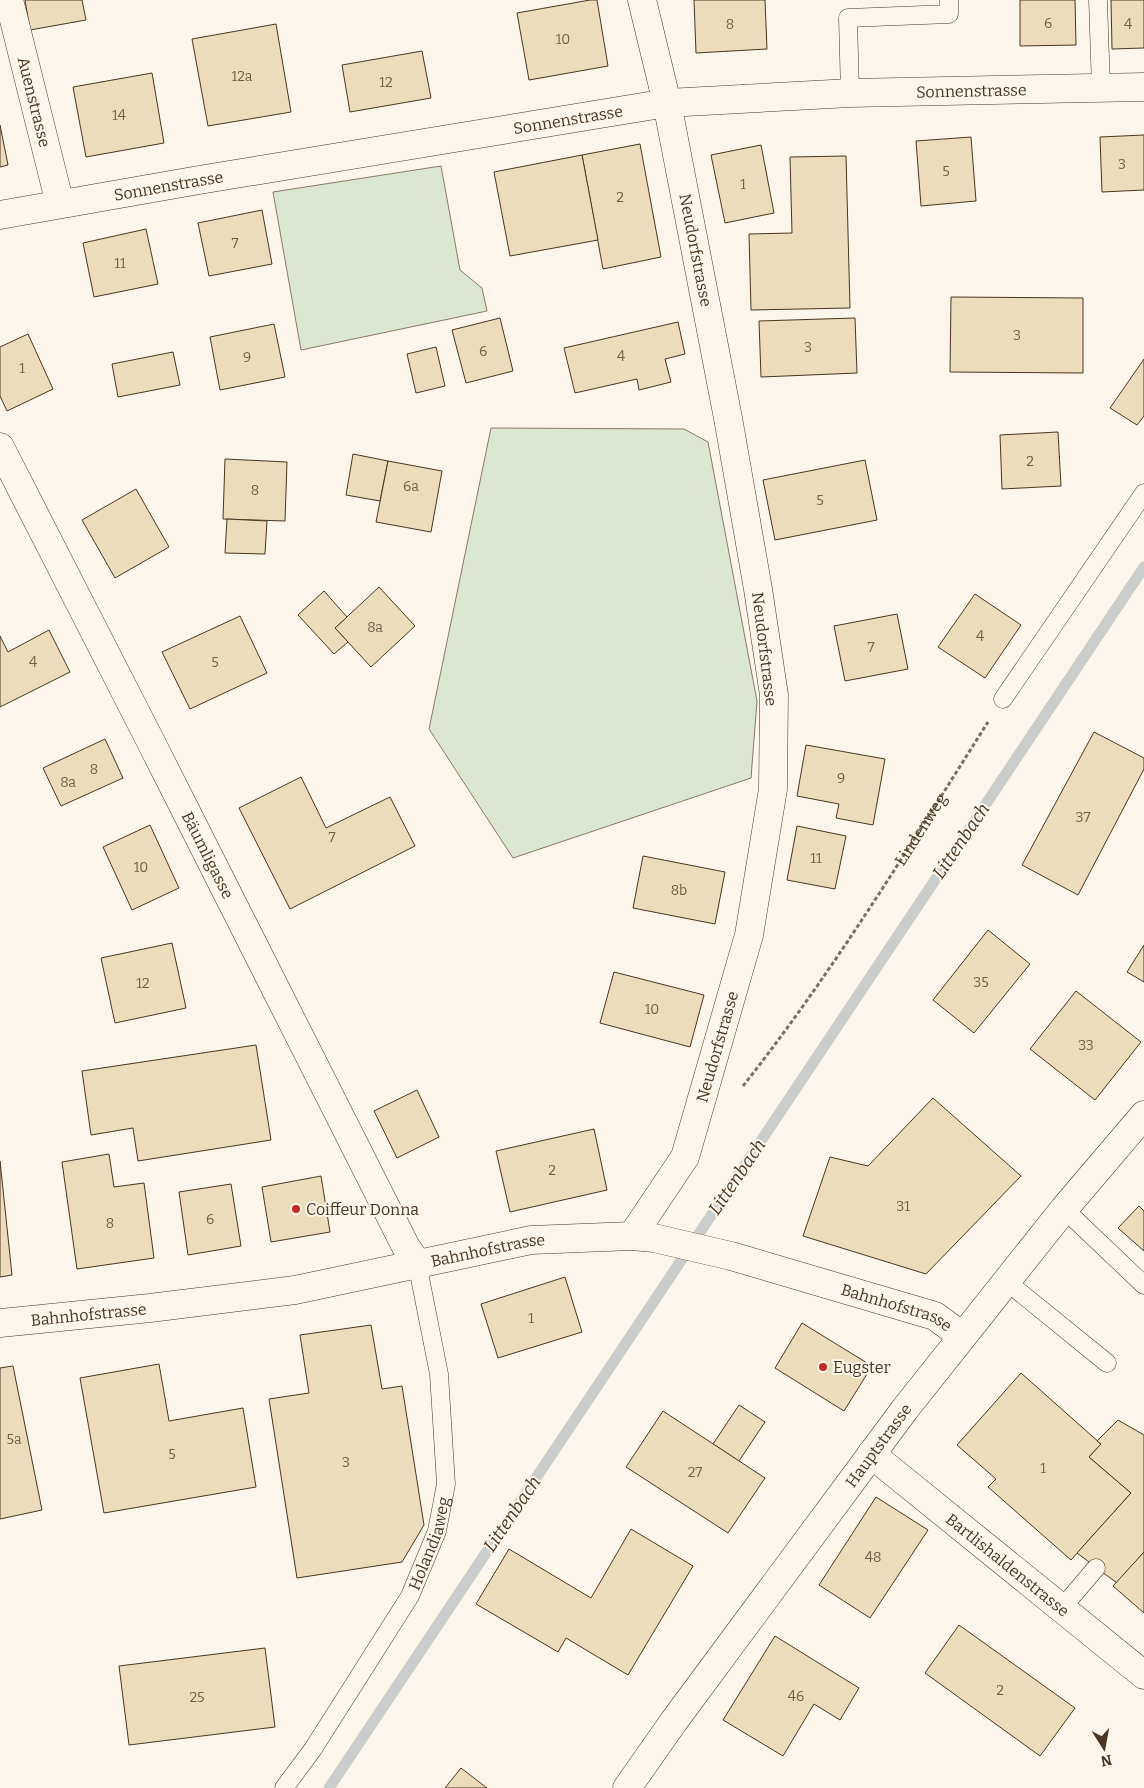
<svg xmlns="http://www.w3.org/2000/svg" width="1144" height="1788" font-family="Bitter,serif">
<rect width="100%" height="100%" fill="#fbf6e9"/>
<!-- green -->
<g fill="#dce7d0" stroke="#887966">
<polygon points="441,166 460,270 482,288 487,311 301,350 273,192"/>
<polygon points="491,428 684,429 708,442 757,701 751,778 513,858 429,729"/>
</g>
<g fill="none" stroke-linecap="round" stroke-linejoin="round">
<!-- stream -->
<polyline stroke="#c9cecd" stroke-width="11" points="329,1788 1144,567"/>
</g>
<!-- building -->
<g fill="#ecdcbc" stroke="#4a3520">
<polygon points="25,0 82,0 86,20 30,30"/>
<polygon points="590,0 597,0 608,66 529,80 517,13"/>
<polygon points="694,0 765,0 767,49 696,53"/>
<polygon points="1020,0 1075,0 1076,45 1020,46"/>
<polygon points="1111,0 1144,0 1144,48 1112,49"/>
<polygon points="276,24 291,112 208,126 192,39"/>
<polygon points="422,51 431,98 350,112 342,65"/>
<polygon points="152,73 164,143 86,157 73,87"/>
<polygon points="0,125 8,165 0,167"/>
<polygon points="1144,135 1144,190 1102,192 1100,137"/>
<polygon points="971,137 976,201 921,206 916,141"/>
<polygon points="640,144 661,257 603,269 582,155"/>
<polygon points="761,145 774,213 725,223 711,155"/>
<polygon points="582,155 598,240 510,256 494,172"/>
<polygon points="846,156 850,308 751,310 749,234 792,233 790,157"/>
<polygon points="262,210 272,264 209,276 198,223"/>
<polygon points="146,229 158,284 94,297 83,243"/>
<polygon points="951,297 1083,298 1083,373 950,372"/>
<polygon points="500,318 513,371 466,383 452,330"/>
<polygon points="855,318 857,373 761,377 759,321"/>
<polygon points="678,322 685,354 665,359 671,382 639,390 637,379 575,393 564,348"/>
<polygon points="274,324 285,377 220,390 210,337"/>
<polygon points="28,334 53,389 7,411 0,396 0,347"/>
<polygon points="436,347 445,386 416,393 407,354"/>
<polygon points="173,352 180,385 118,397 112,364"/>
<polygon points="1144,359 1144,416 1137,425 1110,408"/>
<polygon points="1058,432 1061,486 1002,489 1000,435"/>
<polygon points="353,454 388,461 380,501 346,495"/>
<polygon points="225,459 287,462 285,521 223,519"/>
<polygon points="865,460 877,520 775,540 763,480"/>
<polygon points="388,461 442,471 431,532 376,522"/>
<polygon points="136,489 169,547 115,578 82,520"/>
<polygon points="227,519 267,521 265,554 225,553"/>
<polygon points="379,587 415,626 371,667 335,628"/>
<polygon points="324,591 347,617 335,628 348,642 334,654 298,615"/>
<polygon points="975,594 1021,625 985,678 938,647"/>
<polygon points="897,614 908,669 845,681 834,626"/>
<polygon points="240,616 267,673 190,709 162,652"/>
<polygon points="49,630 70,672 0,707 0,636 8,652"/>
<polygon points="1094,732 1144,758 1144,769 1078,895 1022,865"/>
<polygon points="105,739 123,778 61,806 43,768"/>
<polygon points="806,745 885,759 873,825 836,818 839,804 797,796"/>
<polygon points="301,777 326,828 390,797 415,846 290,909 239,808"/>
<polygon points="150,825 179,888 132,910 103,847"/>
<polygon points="797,826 846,836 835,889 787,880"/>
<polygon points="643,856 725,872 715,924 633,908"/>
<polygon points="988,930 1030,964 974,1033 933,1000"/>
<polygon points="172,943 186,1008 115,1023 101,958"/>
<polygon points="1144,945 1144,982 1127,972"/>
<polygon points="614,972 704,995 690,1047 600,1023"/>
<polygon points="1076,991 1141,1042 1095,1100 1030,1049"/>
<polygon points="256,1045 271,1140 138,1161 133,1128 91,1135 82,1071"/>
<polygon points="417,1090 439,1137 397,1158 374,1111"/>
<polygon points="933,1098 1021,1176 926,1274 803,1236 830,1157 868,1166"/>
<polygon points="594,1129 607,1190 510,1212 496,1151"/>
<polygon points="109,1154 114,1187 144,1183 154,1258 77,1269 62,1162"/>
<polygon points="0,1161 12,1275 0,1277"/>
<polygon points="321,1176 330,1232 271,1242 262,1187"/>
<polygon points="231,1184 241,1246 188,1255 179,1192"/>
<polygon points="1139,1206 1144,1211 1144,1251 1118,1228"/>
<polygon points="565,1277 582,1332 498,1358 481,1304"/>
<polygon points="802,1323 872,1366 844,1411 775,1368"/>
<polygon points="371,1325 382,1389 402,1386 424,1525 402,1562 297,1578 269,1399 309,1393 300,1335"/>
<polygon points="159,1364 169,1421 243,1408 256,1487 104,1513 80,1378"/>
<polygon points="13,1366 42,1510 0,1519 0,1368"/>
<polygon points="1021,1373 1101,1444 1089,1457 1131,1493 1071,1560 988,1487 996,1479 957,1445"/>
<polygon points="739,1405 765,1422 739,1461 713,1444"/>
<polygon points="663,1411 765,1478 728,1533 626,1467"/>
<polygon points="1118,1420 1144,1435 1144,1552 1117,1583 1077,1553 1131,1493 1089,1457 1101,1444 1097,1441"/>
<polygon points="876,1497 928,1530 870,1618 819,1585"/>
<polygon points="631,1529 693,1566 628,1675 566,1638 558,1652 476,1604 509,1549 591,1598"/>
<polygon points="1144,1552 1144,1613 1113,1586"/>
<polygon points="959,1625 1075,1708 1040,1756 925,1673"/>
<polygon points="775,1636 859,1688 840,1720 814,1704 783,1756 723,1720"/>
<polygon points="265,1648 275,1727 129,1745 119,1666"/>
<polygon points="461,1768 487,1788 445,1788"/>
</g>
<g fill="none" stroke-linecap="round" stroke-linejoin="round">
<!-- lane casing -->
<g stroke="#4a3520" stroke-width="19">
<g id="lane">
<polyline points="1098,0 1101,88"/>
<polyline points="850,93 848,18 949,14 949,0"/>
<polyline points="1003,699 1144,493"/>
<polyline points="1064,1209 1144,1285"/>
<polyline points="1006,1281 1107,1363"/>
<polyline points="1061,1609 1096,1568"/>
<path id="s2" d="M284 1788 313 1749 410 1596 437 1531 446 1484 439 1374 417 1263"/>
</g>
</g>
<!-- street casing -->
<g stroke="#4a3520" stroke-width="29">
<g id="street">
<path id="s3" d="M9 0 60 204"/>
<path id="s4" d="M0 215 199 180 667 103 850 93 1144 87"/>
<path id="s5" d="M0 447 153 746 406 1247 417 1263"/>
<path id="s6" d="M632 1236 685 1157 749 935 773 789 774 695 758 589 728 418 667 103 642 0"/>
<path id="s7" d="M0 1323 150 1308 295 1290 531 1240 632 1236 654 1238 731 1256 935 1316 962 1336"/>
<path id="s8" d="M871 1454 1144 1675"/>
</g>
</g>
<!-- primary casing -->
<g stroke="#4a3520" stroke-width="29">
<g id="primary">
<path id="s9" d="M627 1788 674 1721 905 1409 1064 1209 1144 1115"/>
</g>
</g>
<!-- path -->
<path stroke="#7f6f5c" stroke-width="3" stroke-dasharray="4 2.5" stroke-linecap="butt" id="s1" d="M743 1086C834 971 910 845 988 722"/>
<!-- lane -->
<use href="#lane" stroke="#fbf6e9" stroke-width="18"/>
<!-- street -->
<use href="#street" stroke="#fbf6e9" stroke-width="28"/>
<!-- primary -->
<use href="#primary" stroke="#fbf6e9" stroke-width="28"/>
</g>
<!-- markers -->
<g fill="#c62828" stroke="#fbf6e9" stroke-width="2">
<circle cx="296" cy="1209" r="5"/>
<circle cx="823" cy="1367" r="5"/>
</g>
<g text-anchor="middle" stroke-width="4" stroke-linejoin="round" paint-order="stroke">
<!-- number labels -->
<g font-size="14" fill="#725f47">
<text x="1048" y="28">6</text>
<text x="730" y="29">8</text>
<text x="1128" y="29">4</text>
<text x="563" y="44">10</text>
<text x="242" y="81">12a</text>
<text x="386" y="87">12</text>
<text x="119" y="120">14</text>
<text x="1122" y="169">3</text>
<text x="946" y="176">5</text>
<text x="743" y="189">1</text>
<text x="620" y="202">2</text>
<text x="235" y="248">7</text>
<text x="120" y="268">11</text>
<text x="1017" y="340">3</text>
<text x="808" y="352">3</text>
<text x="483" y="356">6</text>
<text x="621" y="361">4</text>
<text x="247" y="362">9</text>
<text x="22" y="373">1</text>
<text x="1030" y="466">2</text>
<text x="411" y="491">6a</text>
<text x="255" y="495">8</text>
<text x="820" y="505">5</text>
<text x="375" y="632">8a</text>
<text x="980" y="641">4</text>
<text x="871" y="652">7</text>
<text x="33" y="667">4</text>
<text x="215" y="667">5</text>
<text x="94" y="774">8</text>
<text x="841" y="783">9</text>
<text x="68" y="787">8a</text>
<text x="1083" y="822">37</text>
<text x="332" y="842">7</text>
<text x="816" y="863">11</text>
<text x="141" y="872">10</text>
<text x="679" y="895">8b</text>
<text x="981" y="987">35</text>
<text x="143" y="988">12</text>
<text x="652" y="1014">10</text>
<text x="1086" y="1050">33</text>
<text x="552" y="1175">2</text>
<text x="903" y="1211">31</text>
<text x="210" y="1224">6</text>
<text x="110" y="1228">8</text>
<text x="531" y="1323">1</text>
<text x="14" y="1444">5a</text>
<text x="172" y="1459">5</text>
<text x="346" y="1467">3</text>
<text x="1043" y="1473">1</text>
<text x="695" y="1477">27</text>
<text x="873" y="1562">48</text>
<text x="1000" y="1695">2</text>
<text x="796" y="1701">46</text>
<text x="197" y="1702">25</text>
</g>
<!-- street labels -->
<g font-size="16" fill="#4a3520" stroke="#fbf6e9">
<text dy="6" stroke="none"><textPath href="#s4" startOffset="981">Sonnenstrasse</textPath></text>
<text dy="6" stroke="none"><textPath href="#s3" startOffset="105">Auenstrasse</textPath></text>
<text dy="6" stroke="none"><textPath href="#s4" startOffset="576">Sonnenstrasse</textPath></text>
<text dy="6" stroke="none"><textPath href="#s4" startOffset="171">Sonnenstrasse</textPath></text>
<text transform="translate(696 250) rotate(79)" y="6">Neudorfstrasse</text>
<text transform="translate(765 649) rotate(83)" y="6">Neudorfstrasse</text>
<text dy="6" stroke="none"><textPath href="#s1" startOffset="312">Lindenweg</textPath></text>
<text dy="6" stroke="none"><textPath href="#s5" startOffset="458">Bäumligasse</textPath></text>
<text dy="6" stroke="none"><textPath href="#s6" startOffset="210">Neudorfstrasse</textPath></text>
<text dy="6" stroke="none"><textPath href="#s7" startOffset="494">Bahnhofstrasse</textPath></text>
<text dy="6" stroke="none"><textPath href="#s7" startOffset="914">Bahnhofstrasse</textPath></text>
<text dy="6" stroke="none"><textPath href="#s7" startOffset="89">Bahnhofstrasse</textPath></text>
<text dy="6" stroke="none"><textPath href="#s9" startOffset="425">Hauptstrasse</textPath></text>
<text dy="6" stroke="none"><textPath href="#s2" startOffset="286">Holandiaweg</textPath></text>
<text dy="6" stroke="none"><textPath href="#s8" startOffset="176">Bartlishaldenstrasse</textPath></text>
</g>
<!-- poi labels -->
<g font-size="16" fill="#4a3520" stroke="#fbf6e9" text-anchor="start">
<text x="306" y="1215">Coiffeur Donna</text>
<text x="833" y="1373">Eugster</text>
</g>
<!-- water labels -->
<g font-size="18" font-style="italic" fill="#4a3520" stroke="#fbf6e9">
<text transform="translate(961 841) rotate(-56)" y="6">Littenbach</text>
<text transform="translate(737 1177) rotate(-56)" y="6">Littenbach</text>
<text transform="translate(512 1514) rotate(-56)" y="6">Littenbach</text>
</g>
</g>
<!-- north arrow -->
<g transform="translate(1104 1748) rotate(169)" stroke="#fbf6e9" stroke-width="4" paint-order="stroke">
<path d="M0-4L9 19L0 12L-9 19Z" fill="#4a3520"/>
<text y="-8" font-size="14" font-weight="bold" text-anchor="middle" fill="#4a3520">N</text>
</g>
</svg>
